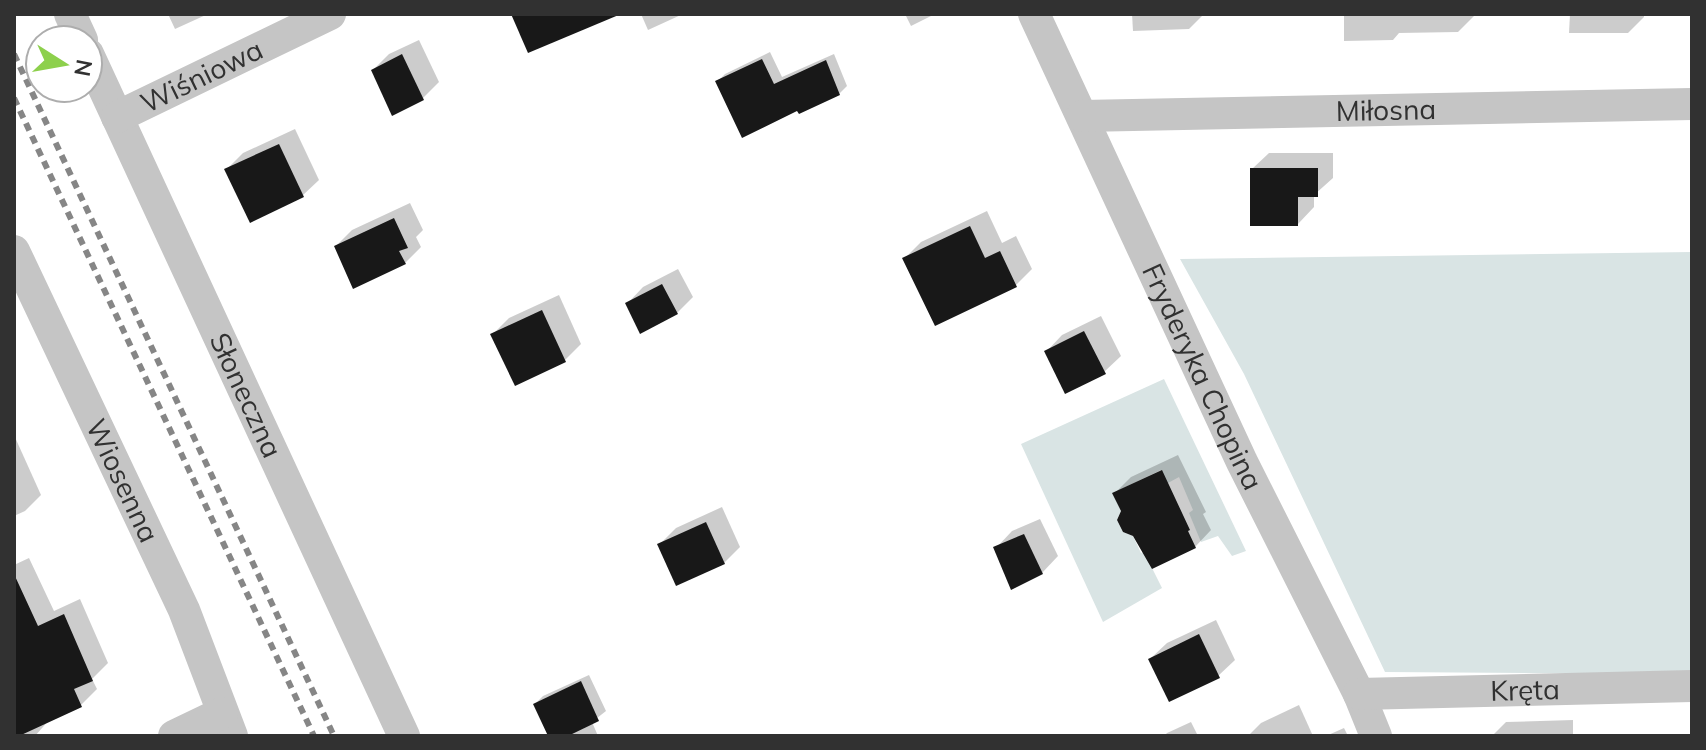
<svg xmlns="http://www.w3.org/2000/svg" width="1706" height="750" font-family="Mulish,sans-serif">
<rect width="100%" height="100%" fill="#fff"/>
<!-- green -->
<g fill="#d9e4e4">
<polygon points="1692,252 1692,674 1385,672 1244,374 1180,259"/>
<polygon points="1164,379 1246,551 1232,556 1218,536 1201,542 1189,513 1193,510 1179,477 1168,483 1161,470 1113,493 1121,511 1117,520 1123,532 1133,536 1141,553 1144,552 1162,588 1103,622 1021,444"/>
</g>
<!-- shadow -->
<g fill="#0003">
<polygon points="168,14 208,14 175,29"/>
<polygon points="641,14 683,14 648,30"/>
<polygon points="905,14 935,14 911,26"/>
<polygon points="1132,14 1204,14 1189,29 1133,31"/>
<polygon points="1344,14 1474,14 1474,16 1458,32 1399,33 1393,40 1344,41"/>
<polygon points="1570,14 1644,14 1644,17 1628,33 1569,33"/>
<polygon points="419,40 439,82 423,98 373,70 389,54"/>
<polygon points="770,52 782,77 834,54 847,86 839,94 717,82 725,74"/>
<polygon points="295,129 319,180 302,196 227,169 243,153"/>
<polygon points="1269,153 1333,153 1333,178 1314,195 1314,207 1298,224 1252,169"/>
<polygon points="410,203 423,230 416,237 421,247 405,263 336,246 352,230"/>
<polygon points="987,211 1002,243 1016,236 1032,269 1016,285 905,258 921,242"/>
<polygon points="678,269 693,297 677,313 627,304 643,287"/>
<polygon points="559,295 581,344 565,360 516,383 492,335 509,318"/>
<polygon points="1101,316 1121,356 1104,372 1046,352 1062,335"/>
<polygon points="14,435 41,495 25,511 14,516"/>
<polygon points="1178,455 1206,512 1203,514 1211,530 1195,547 1134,534 1114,494 1131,477"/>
<polygon points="722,507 740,547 724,563 660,544 676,528"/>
<polygon points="1040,519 1058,556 1042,573 996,548 1012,531"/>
<polygon points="29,558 54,611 80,599 108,663 92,679 97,689 81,705 50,719 35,736 14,736 14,565"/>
<polygon points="1216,620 1235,660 1218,676 1150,659 1167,643"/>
<polygon points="589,675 606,711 592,722 598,736 551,736 535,704 543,696"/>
<polygon points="1299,705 1313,736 1248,736 1261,723"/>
<polygon points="1573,720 1573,736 1492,736 1506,722"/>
<polygon points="1191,722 1198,736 1164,736 1167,733"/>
<polygon points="1344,728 1348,736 1326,736"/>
</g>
<!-- building -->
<g fill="#181818">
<polygon points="511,14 621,14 528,53"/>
<polygon points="402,54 424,100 392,116 371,70"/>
<polygon points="762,59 774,84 826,60 840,95 799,114 797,111 742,138 715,81"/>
<polygon points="279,144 304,197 250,223 224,169"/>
<polygon points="1250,168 1318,168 1318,197 1298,197 1298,226 1250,226"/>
<polygon points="394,218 408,248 399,251 406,264 353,289 334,246"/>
<polygon points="970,226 985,258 1000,251 1017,287 935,326 902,258"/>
<polygon points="662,284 678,314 640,334 625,303"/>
<polygon points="542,310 566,362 515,386 490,334"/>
<polygon points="1084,331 1106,374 1065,394 1044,351"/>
<polygon points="1162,470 1190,530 1188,531 1196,548 1152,569 1133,536 1123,532 1117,520 1121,511 1112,493"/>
<polygon points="706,522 725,564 676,586 657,544"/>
<polygon points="1024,534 1043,574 1011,590 993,547"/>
<polygon points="14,574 38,626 64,614 93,681 74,689 82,707 19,736 14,736"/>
<polygon points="1199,634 1220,678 1169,702 1148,659"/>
<polygon points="581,681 599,721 568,736 548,736 533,704"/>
</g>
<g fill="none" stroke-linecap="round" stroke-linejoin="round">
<!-- minor -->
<g stroke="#c5c5c5" stroke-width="32">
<polyline points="70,14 82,40"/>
<path id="s1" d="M1034 14 1242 462 1359 694 1376 736"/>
<path id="s2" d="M88 54 404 736"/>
<path id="s3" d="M1082 116 1692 104"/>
<path id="s4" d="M117 117 330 14"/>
<path id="s5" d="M14 251 184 610 232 736"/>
<path id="s6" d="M1359 694 1692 686"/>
<polyline points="174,736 222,713"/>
</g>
<!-- rail -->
<g stroke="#868686" stroke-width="6" stroke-dasharray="8 6" stroke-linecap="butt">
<polyline points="14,54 334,736"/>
<polyline points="14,98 314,736"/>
</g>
</g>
<g text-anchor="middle" stroke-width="8" stroke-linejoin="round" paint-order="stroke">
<!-- street labels -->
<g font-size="28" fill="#313131" stroke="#fff">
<text dy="10" stroke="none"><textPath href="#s4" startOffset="94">Wiśniowa</textPath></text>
<text dy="10" stroke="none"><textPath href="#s3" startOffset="304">Miłosna</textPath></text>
<text dy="10" stroke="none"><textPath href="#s1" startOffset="400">Fryderyka Chopina</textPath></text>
<text dy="10" stroke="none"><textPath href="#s2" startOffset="376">Słoneczna</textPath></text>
<text dy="10" stroke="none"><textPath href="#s5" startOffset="254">Wiosenna</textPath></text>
<text dy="10" stroke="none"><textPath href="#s6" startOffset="166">Kręta</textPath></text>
</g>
</g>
<!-- border -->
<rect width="1706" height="750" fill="none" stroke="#313131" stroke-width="32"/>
<!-- north arrow -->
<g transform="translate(64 64) rotate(101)"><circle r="38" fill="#ffffff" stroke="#adadad" stroke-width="2"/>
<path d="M0-6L14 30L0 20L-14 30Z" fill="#8dd04c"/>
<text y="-12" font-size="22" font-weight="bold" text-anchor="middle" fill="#313131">N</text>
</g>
</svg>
